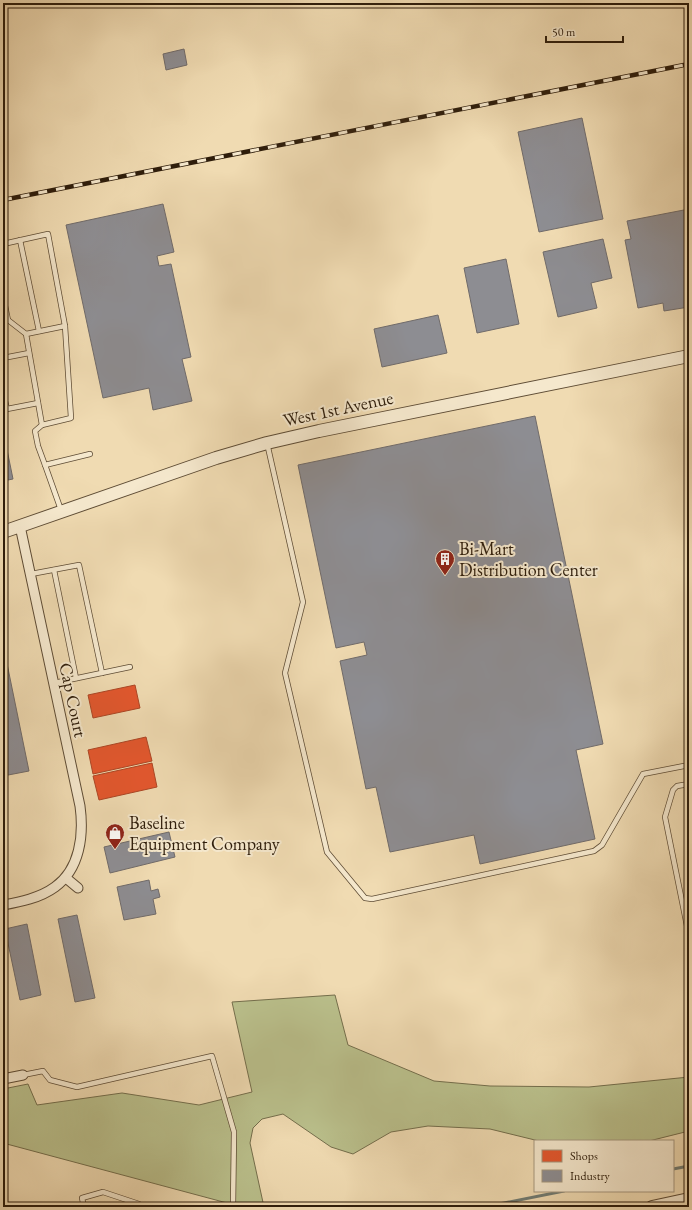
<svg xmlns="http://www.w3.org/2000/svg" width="692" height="1210" font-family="'EB Garamond',serif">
<rect width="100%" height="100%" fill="#f0dbb2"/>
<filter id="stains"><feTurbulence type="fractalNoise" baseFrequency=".005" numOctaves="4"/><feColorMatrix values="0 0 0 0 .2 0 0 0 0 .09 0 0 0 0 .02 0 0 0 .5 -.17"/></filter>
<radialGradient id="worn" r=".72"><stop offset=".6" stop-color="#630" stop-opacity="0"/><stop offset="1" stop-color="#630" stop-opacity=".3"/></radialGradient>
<!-- green -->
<polygon fill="#bac08c" stroke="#746e4c" points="335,995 348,1045 434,1081 490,1086 589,1087 689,1077 689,1131 649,1141 539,1141 490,1129 428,1126 391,1132 353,1154 331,1147 283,1114 262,1119 253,1128 250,1143 264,1207 242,1207 3,1143 3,1089 28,1084 37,1105 122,1093 199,1105 252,1092 232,1002"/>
<!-- shops -->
<g fill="#e4572e" stroke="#ad4624">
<polygon points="135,685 140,708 93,718 88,695"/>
<polygon points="146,737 152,761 93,774 88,750"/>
<polygon points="152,763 157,787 99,800 93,776"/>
</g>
<!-- industry -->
<g fill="#8d8d92" stroke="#706b6a">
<polygon points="184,49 187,65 166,70 163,54"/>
<polygon points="582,118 603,219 539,232 518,132"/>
<polygon points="3,135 7,151 3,152"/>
<polygon points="163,204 174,252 157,256 159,266 171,264 191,357 182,359 192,401 153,410 149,388 103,398 66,225"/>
<polygon points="689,209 689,307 664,311 663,303 638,308 625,240 631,239 627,221"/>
<polygon points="603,239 612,278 591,283 597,308 558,317 543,252"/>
<polygon points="506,259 519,324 477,333 464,268"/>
<polygon points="438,315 447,353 382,367 374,329"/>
<polygon points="535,416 603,744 576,750 595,839 480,864 474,835 390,852 376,787 366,789 340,661 367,655 364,642 336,648 298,465"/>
<polygon points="3,430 13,479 3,481"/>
<polygon points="3,644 29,771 3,776"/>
<polygon points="689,793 689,807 686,794"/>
<polygon points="169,832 175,857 110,873 104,847"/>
<polygon points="149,880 151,891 158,889 160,897 153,899 156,914 124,920 117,887"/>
<polygon points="77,915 95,998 75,1002 58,919"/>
<polygon points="27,924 41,995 20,1000 5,929"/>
</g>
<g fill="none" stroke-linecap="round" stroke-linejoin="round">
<!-- stream -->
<g stroke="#717b72" stroke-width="3">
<polyline points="673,1169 689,1166"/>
<polyline points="484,1207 564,1191"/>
</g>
<!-- service casing -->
<g stroke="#5e4c35" stroke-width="6">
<g id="service">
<polyline points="20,240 39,331"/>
<polyline points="3,244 48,234 65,326 71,418 42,425 35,431 38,446 45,465"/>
<polyline points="3,296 8,320 26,334 42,425"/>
<polyline points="26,334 65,326"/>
<polyline points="3,358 29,353"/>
<polyline points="3,393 7,409 38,403"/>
<polyline points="267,443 303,602 285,673 327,852 365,898 372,899 594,851 602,845 643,774 689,765"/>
<polyline points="61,510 45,465 90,454"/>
<polyline points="54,570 76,678"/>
<polyline points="31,574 79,565 102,673"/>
<polyline points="54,683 130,667"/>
<polyline points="689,784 677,786 673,790 665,817 689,936"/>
<polyline points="23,1075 43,1071 50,1080 77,1087 212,1056 234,1132 233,1207"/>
<polyline points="84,1207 82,1198 103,1192 139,1204 140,1207"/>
</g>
</g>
<!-- minor casing -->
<g stroke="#5e4c35" stroke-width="11">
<g id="minor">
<polyline points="66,878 78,888"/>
<path d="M3 905C20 902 40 898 55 887 80 869 84 835 80 806L20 526"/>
<polyline points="3,1079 23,1075"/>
</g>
</g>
<!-- tertiary casing -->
<g stroke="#5e4c35" stroke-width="14">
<g id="tertiary">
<polyline points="3,532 216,458 267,443 319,431 689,356"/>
<polyline points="652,1207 689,1199"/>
</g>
</g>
<!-- service -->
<use href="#service" stroke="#f5e8cd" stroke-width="4.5"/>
<!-- minor -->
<use href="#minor" stroke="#f5e8cd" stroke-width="9"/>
<!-- tertiary -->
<use href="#tertiary" stroke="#f5e8cd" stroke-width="12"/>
<!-- rail casing -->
<g stroke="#2e1d0b" stroke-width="4.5">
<polyline id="rail" points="3,200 689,64"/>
</g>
<!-- rail -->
<use href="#rail" stroke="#f5e8cd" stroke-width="3" stroke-dasharray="9" stroke-linecap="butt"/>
</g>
<!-- icons -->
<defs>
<g id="building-pin" transform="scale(1)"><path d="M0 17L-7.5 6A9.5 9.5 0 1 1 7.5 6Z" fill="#8f2418" stroke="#f5e8cd"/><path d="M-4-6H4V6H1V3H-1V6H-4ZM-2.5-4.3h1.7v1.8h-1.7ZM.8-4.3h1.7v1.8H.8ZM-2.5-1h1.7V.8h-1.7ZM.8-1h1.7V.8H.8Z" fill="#fff"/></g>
<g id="shop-pin" transform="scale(1)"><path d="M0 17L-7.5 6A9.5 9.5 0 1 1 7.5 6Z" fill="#8f2418" stroke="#f5e8cd"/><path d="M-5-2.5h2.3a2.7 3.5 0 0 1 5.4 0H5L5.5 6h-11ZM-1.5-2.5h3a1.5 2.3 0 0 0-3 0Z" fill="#fff"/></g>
</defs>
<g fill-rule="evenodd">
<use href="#building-pin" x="445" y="559"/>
<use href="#shop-pin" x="115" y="833"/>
</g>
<g text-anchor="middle" stroke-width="4" stroke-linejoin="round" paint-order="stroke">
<!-- street labels -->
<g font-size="18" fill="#2e1d0b" stroke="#f5e8cd">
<text transform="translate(338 409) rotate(-12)" y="6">West 1st Avenue</text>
<text transform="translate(73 700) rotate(78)" y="6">Cap Court</text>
</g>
<!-- poi labels -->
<g font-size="18" fill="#2e1d0b" stroke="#f5e8cd" text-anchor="start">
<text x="459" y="555">Bi-Mart<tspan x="459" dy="21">Distribution Center</tspan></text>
<text x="129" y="829">Baseline<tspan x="129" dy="21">Equipment Company</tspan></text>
</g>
</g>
<!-- margin -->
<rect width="692" height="1210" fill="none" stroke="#f0dbb2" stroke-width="16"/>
<rect x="4" y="4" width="684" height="1202" fill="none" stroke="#2e1d0b" stroke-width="2"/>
<rect x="8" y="8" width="676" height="1194" fill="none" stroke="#2e1d0b"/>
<!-- legend -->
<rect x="534" y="1140" width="140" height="52" fill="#f5e8cd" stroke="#a5977f"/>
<rect x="542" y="1150" width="20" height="12" fill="#e4572e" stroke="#a5977f"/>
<text x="570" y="1160" font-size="12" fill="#2e1d0b">Shops</text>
<rect x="542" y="1170" width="20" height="12" fill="#8d8d92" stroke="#a5977f"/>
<text x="570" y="1180" font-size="12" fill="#2e1d0b">Industry</text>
<!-- scale -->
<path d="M546 36v6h77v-6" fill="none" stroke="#2e1d0b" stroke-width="2"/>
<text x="552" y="36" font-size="12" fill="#2e1d0b" stroke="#f5e8cd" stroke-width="3" paint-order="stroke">50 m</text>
<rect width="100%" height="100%" filter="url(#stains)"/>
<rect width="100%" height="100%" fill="url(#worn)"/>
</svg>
